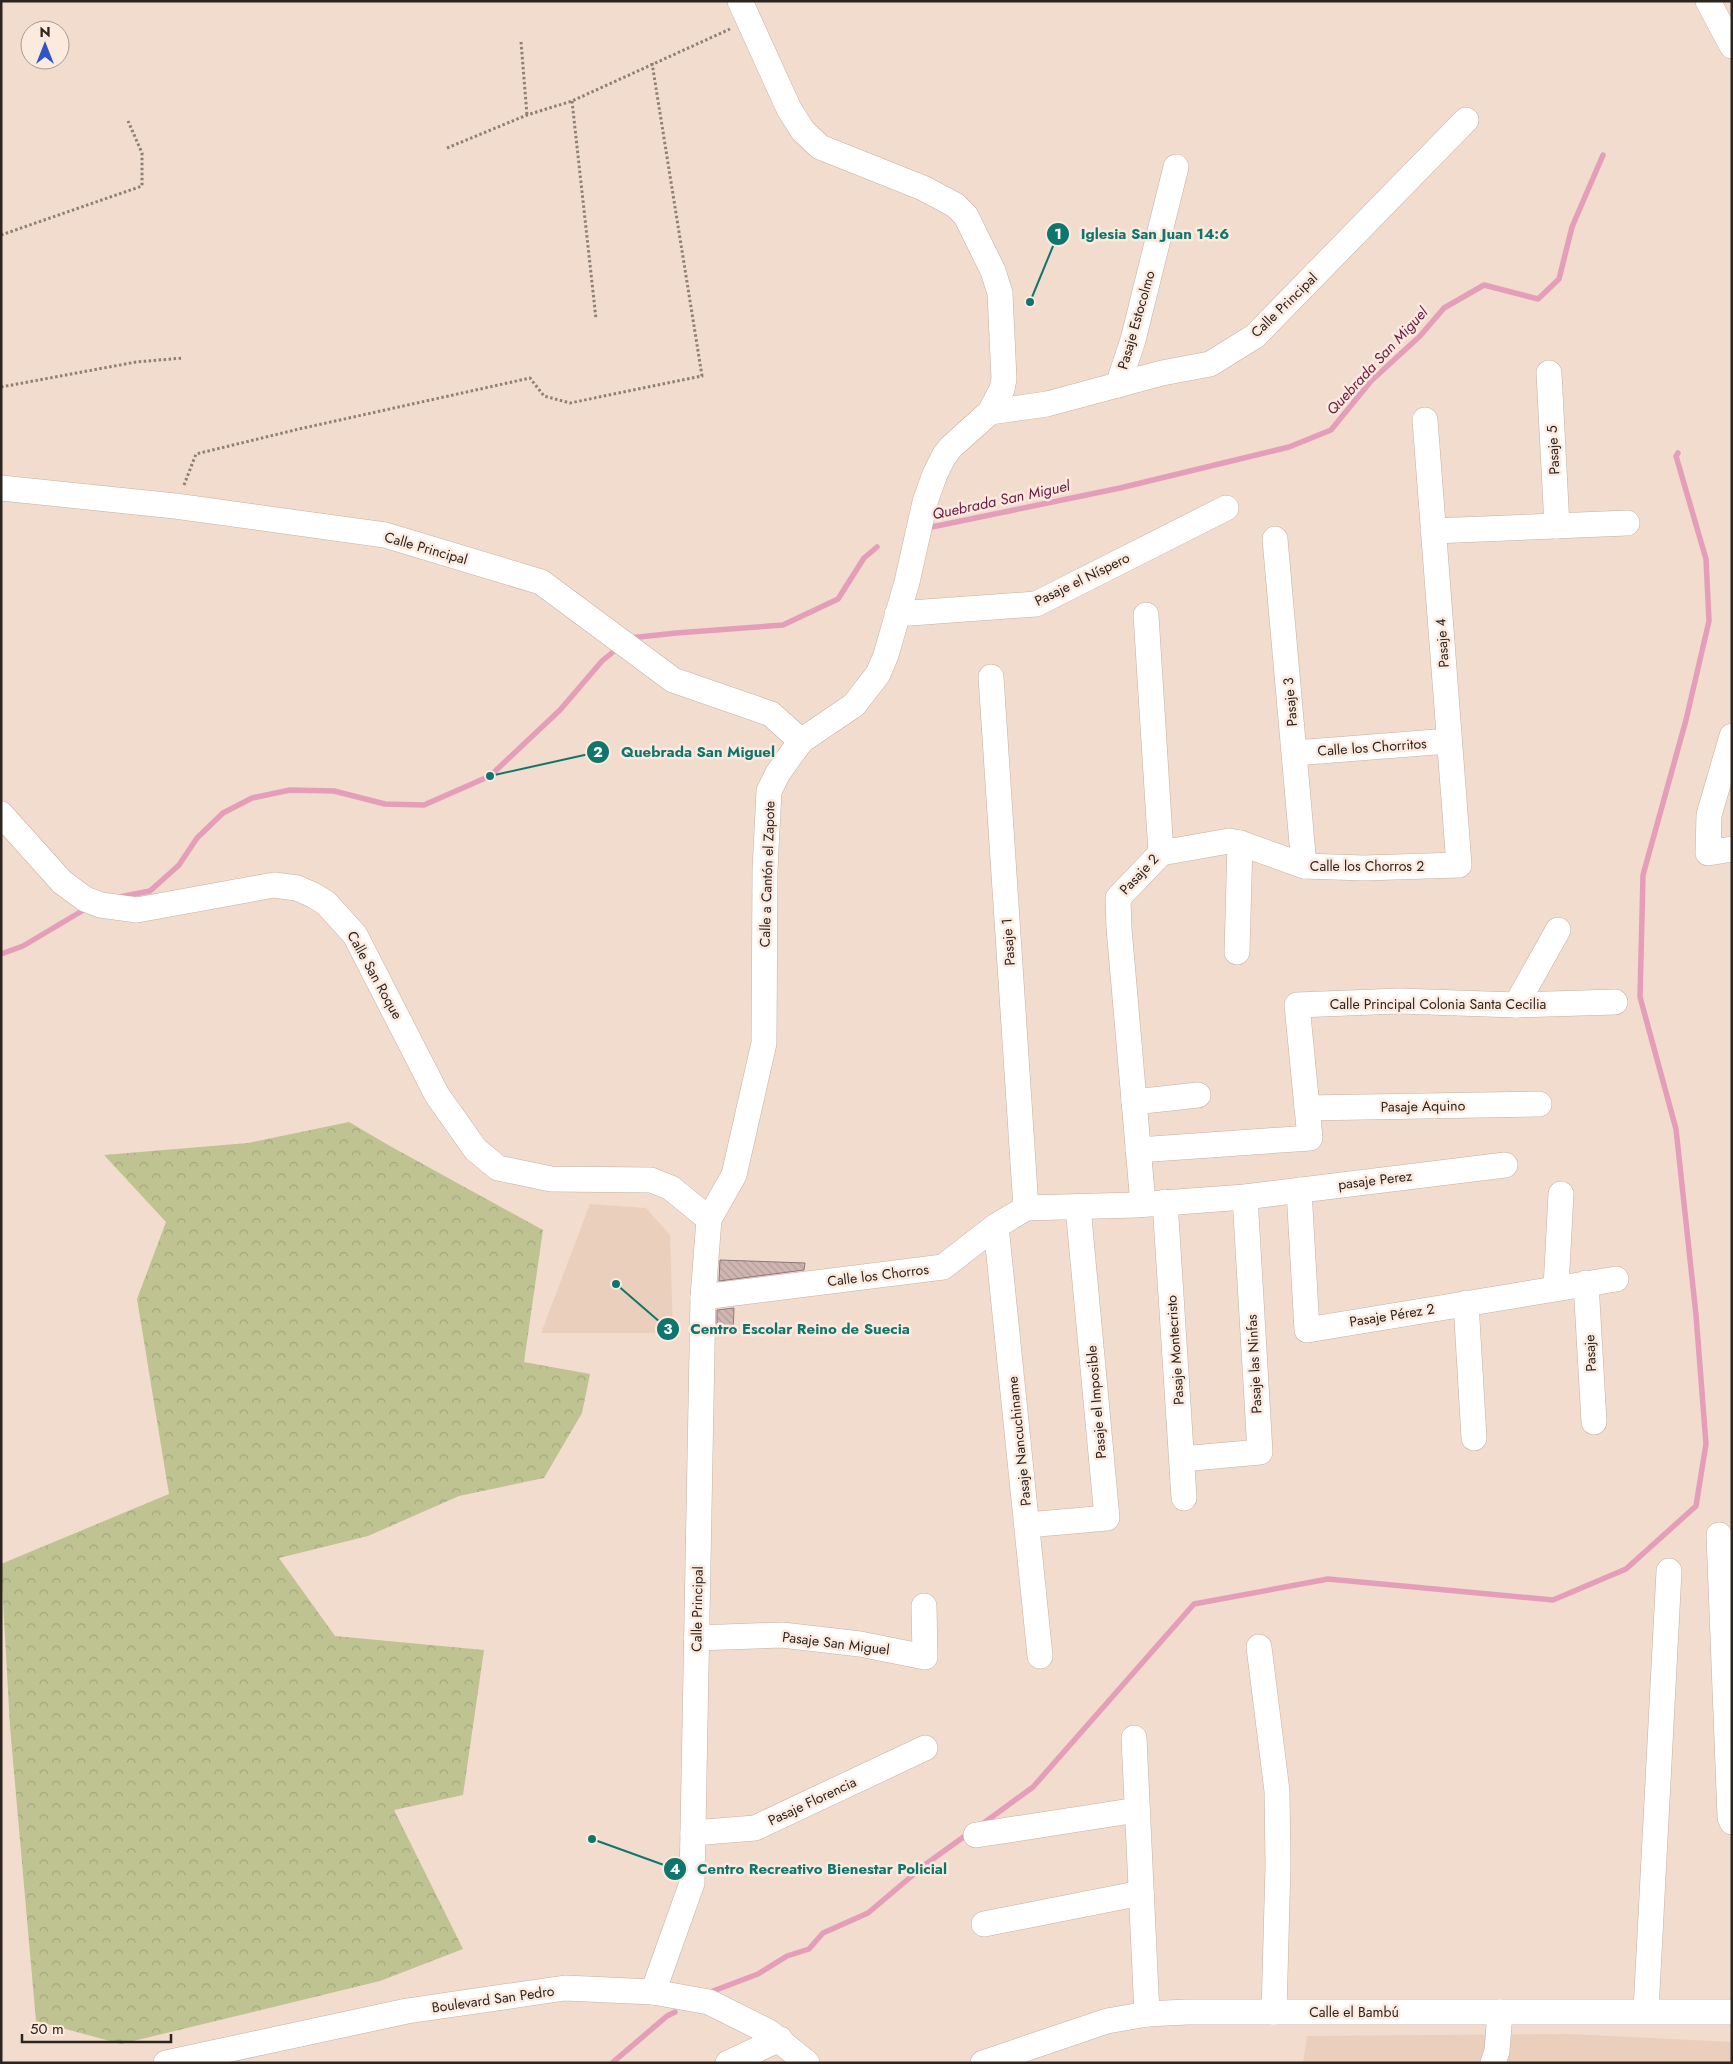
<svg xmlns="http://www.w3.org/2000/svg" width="1733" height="2064" font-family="Jost,sans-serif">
<defs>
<pattern id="forest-crowns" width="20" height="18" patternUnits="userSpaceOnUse" patternTransform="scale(1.25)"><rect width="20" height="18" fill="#bec391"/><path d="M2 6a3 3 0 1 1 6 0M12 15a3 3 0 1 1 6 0" fill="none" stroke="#a3a77d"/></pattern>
<pattern id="building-back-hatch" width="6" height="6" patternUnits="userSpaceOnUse" patternTransform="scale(1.25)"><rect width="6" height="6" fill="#d0b6b3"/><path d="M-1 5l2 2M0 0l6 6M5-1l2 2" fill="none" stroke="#b39c9a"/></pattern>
</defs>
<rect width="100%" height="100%" fill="#f2dcce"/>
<!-- built -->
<g fill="#ebcfbd">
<polygon points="590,1204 646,1208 670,1235 673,1333 541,1333"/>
<polygon points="1570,2034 1732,2042 1732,2063 1303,2063 1307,2036"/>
</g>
<!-- forest -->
<polygon fill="url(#forest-crowns)" points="349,1122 390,1146 543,1230 524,1362 590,1374 582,1413 544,1478 459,1496 368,1536 279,1558 335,1636 484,1650 463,1795 394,1810 463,1949 380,1981 121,2044 36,2021 10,1727 1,1564 169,1494 137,1299 166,1222 104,1155 248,1143"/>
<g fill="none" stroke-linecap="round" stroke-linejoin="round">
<!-- stream -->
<g stroke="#e59eba" stroke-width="5.5">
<polyline points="927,528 1120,488 1289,447 1331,430 1371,381 1420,336 1444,308 1484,285 1538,299 1559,279 1572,227 1603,155"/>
<polyline points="630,638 676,633 783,625 838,599 864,558 877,547"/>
<polyline points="119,897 150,891 179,865 197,838 223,813 252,798 290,790 334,791 385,804 424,805 490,776 560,710 602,661 619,647"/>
<polyline points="1,954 23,946 87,908"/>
<polyline points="981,1825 1033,1787 1194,1604 1328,1579 1553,1600 1626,1569 1696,1506 1706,1444 1696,1315 1676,1129 1640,997 1643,875 1686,720 1709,621 1706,559 1676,456 1678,453"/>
<polyline points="713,1991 758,1974 787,1956 809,1949 823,1933 868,1913 926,1864 969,1833"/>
<polyline points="612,2063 667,2016 675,2012"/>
</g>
</g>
<!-- building -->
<g fill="url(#building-back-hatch)" stroke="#907775">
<polygon points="720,1260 805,1263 804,1270 719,1281"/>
<polygon points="734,1308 733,1334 717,1334 717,1310"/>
</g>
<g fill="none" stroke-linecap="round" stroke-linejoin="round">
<!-- minor casing -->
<g stroke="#c6b0a3" stroke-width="26">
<g id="minor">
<polyline points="1708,1 1732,46"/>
<polyline points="1549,373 1557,526"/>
<polyline points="1118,385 1133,340 1176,167"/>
<polyline points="990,412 1047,404 1162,373 1210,364 1255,336 1466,120"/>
<polyline points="1,488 175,506 385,535 541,582 673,680 771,714 801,741"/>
<polyline points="1433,531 1627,523"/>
<polyline points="1275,539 1304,866"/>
<polyline points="897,614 1036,604 1226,508"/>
<polyline points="991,677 1026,1208"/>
<polyline points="1732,736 1709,815 1708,853 1732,849"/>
<polyline points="1295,753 1449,741"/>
<polyline points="1,814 62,882 85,899 101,905 137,910 274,885 297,888 313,895 326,903 355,935 437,1095 476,1150 498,1168 551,1179 651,1180 671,1188 709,1219"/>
<polyline points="1161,853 1229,841 1240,843 1304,866 1364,868 1459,865 1425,420"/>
<polyline points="1237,952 1240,843"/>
<polyline points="1516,1005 1558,930"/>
<polyline points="1134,1102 1198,1095"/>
<polyline points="1307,1108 1539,1104"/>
<polyline points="1138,1150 1310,1138 1297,1005 1399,1001 1516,1005 1615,1002"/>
<polyline points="1299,1190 1307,1330 1616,1279"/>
<polyline points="1165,1202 1184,1498"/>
<polyline points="1143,1204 1119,928 1118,898 1161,853 1146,615"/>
<polyline points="996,1226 1040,1656"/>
<polyline points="1586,1283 1594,1422"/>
<polyline points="1556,1288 1561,1194"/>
<polyline points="703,1297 943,1267 996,1226 1026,1208 1136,1205 1245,1197 1505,1165"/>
<polyline points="1466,1303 1474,1438"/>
<polyline points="1182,1459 1260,1452 1245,1197"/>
<polyline points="1027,1525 1107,1518 1078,1207"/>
<polyline points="1719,1535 1730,1817 1732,1822"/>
<polyline points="696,1638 782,1635 860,1644 925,1657 924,1606"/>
<polyline points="1259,1647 1277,1791 1278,1866 1274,2012"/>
<polyline points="1134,1738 1147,2014"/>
<polyline points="693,1833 755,1828 925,1748"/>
<polyline points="976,1835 1137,1810"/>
<polyline points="984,1924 1141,1893"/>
<polyline points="653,1992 692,1883 703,1297 709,1219 734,1175 764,1043 765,870 769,791 778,773 801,741 854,705 878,674 886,655 907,582 925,502 935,474 944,456 951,447 990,412 1002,389 1004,379 1000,293 993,271 966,216 955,205 923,188 820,147 803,131 789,109 740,1"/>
<polyline points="1646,2011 1669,1571"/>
<polyline points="166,2063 407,2011 565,1988 653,1992 709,2002 769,2032 807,2063"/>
<polyline points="728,2063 780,2039"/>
<polyline points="983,2063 1107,2021 1147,2014 1187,2012 1732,2012"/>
<polyline points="1493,2063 1497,2051 1500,2012"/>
</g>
</g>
<!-- path -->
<g stroke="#8f8076" stroke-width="3" stroke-dasharray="2.5 2.5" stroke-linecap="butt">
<polyline points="521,42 527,115"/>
<polyline points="572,101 596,319"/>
<polyline points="447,148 527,115 572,101 730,29"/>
<polyline points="1,235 142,186 142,153 128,121"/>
<polyline points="1,387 136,362 183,358"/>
<polyline points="184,485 196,454 299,429 530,378 544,396 570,403 702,376 652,63"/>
</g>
<!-- minor -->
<use href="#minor" stroke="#fff" stroke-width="25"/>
</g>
<g text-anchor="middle" stroke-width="5" stroke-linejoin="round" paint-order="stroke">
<!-- street labels -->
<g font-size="14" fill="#2c241f" stroke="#fceadf">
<text transform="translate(1284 305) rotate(-44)" y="5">Calle Principal</text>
<text transform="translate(1136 320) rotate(-74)" y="5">Pasaje Estocolmo</text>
<text transform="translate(1553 450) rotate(-93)" y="5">Pasaje 5</text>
<text transform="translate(426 548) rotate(16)" y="5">Calle Principal</text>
<text transform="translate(1082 579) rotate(-26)" y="5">Pasaje el Níspero</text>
<text transform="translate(1442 643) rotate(-94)" y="5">Pasaje 4</text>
<text transform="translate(1290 702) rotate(-95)" y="5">Pasaje 3</text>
<text transform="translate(1372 747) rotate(-4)" y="5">Calle los Chorritos</text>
<text x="1367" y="871">Calle los Chorros 2</text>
<text transform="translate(767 874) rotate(-88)" y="5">Calle a Cantón el Zapote</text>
<text transform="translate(1139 874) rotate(-47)" y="5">Pasaje 2</text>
<text transform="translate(1008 942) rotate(-94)" y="5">Pasaje 1</text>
<text transform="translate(375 975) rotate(61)" y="5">Calle San Roque</text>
<text x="1438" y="1009">Calle Principal Colonia Santa Cecilia</text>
<text transform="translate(1423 1106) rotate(-1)" y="5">Pasaje Aquino</text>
<text transform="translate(1375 1180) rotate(-7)" y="5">pasaje Perez</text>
<text transform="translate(878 1275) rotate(-7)" y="5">Calle los Chorros</text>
<text transform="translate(1392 1315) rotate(-9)" y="5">Pasaje Pérez 2</text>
<text transform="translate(1175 1350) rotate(-94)" y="5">Pasaje Montecristo</text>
<text transform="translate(1590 1353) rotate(-93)" y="5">Pasaje</text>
<text transform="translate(1254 1364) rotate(-93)" y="5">Pasaje las Ninfas</text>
<text transform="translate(1096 1402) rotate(-95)" y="5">Pasaje el Imposible</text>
<text transform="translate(1019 1441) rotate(-96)" y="5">Pasaje Nancuchiname</text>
<text transform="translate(697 1609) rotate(-89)" y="5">Calle Principal</text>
<text transform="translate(836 1643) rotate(7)" y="5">Pasaje San Miguel</text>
<text transform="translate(812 1801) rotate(-25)" y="5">Pasaje Florencia</text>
<text transform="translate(493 1999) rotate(-8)" y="5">Boulevard San Pedro</text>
<text x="1354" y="2017">Calle el Bambú</text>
</g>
<!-- water labels -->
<g font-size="15" font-style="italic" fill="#6b1a42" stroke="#fceadf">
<text transform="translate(1377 361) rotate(-47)" y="5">Quebrada San Miguel</text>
<text transform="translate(1001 500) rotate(-12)" y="5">Quebrada San Miguel</text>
</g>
</g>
<!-- callouts -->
<path fill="none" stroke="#0f766e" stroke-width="2" d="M1030 302L1058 234M490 776L598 752M616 1284L668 1329M592 1839L675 1869"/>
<g fill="#0f766e" stroke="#fceadf" stroke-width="2">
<circle cx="1030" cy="302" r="5"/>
<circle cx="490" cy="776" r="5"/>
<circle cx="616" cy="1284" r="5"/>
<circle cx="592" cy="1839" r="5"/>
<circle cx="1058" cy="234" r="12"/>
<circle cx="598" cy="752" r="12"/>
<circle cx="668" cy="1329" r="12"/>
<circle cx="675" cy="1869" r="12"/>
</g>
<g font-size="15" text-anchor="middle" font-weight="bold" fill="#fff">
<text x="1058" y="239">1</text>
<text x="598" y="757">2</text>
<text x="668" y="1334">3</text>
<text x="675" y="1874">4</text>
</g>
<g font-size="15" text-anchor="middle" font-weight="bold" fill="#0f766e" stroke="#fceadf" stroke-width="5" stroke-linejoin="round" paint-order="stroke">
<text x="1155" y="239">Iglesia San Juan 14:6</text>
<text x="698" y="757">Quebrada San Miguel</text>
<text x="800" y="1334">Centro Escolar Reino de Suecia</text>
<text x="822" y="1874">Centro Recreativo Bienestar Policial</text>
</g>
<!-- border -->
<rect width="1733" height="2064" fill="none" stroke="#2c241f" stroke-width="5"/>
<!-- north arrow -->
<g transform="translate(45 45)"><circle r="24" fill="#fceadf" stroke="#a99b92"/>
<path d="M0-4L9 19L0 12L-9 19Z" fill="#2f54c4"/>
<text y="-8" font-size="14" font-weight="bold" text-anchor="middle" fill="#2c241f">N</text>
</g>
<!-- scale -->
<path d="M22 2034v8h149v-8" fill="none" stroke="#2c241f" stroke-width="2.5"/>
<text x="30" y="2034" font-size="15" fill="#2c241f" stroke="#fceadf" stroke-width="4" paint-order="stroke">50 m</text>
</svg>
